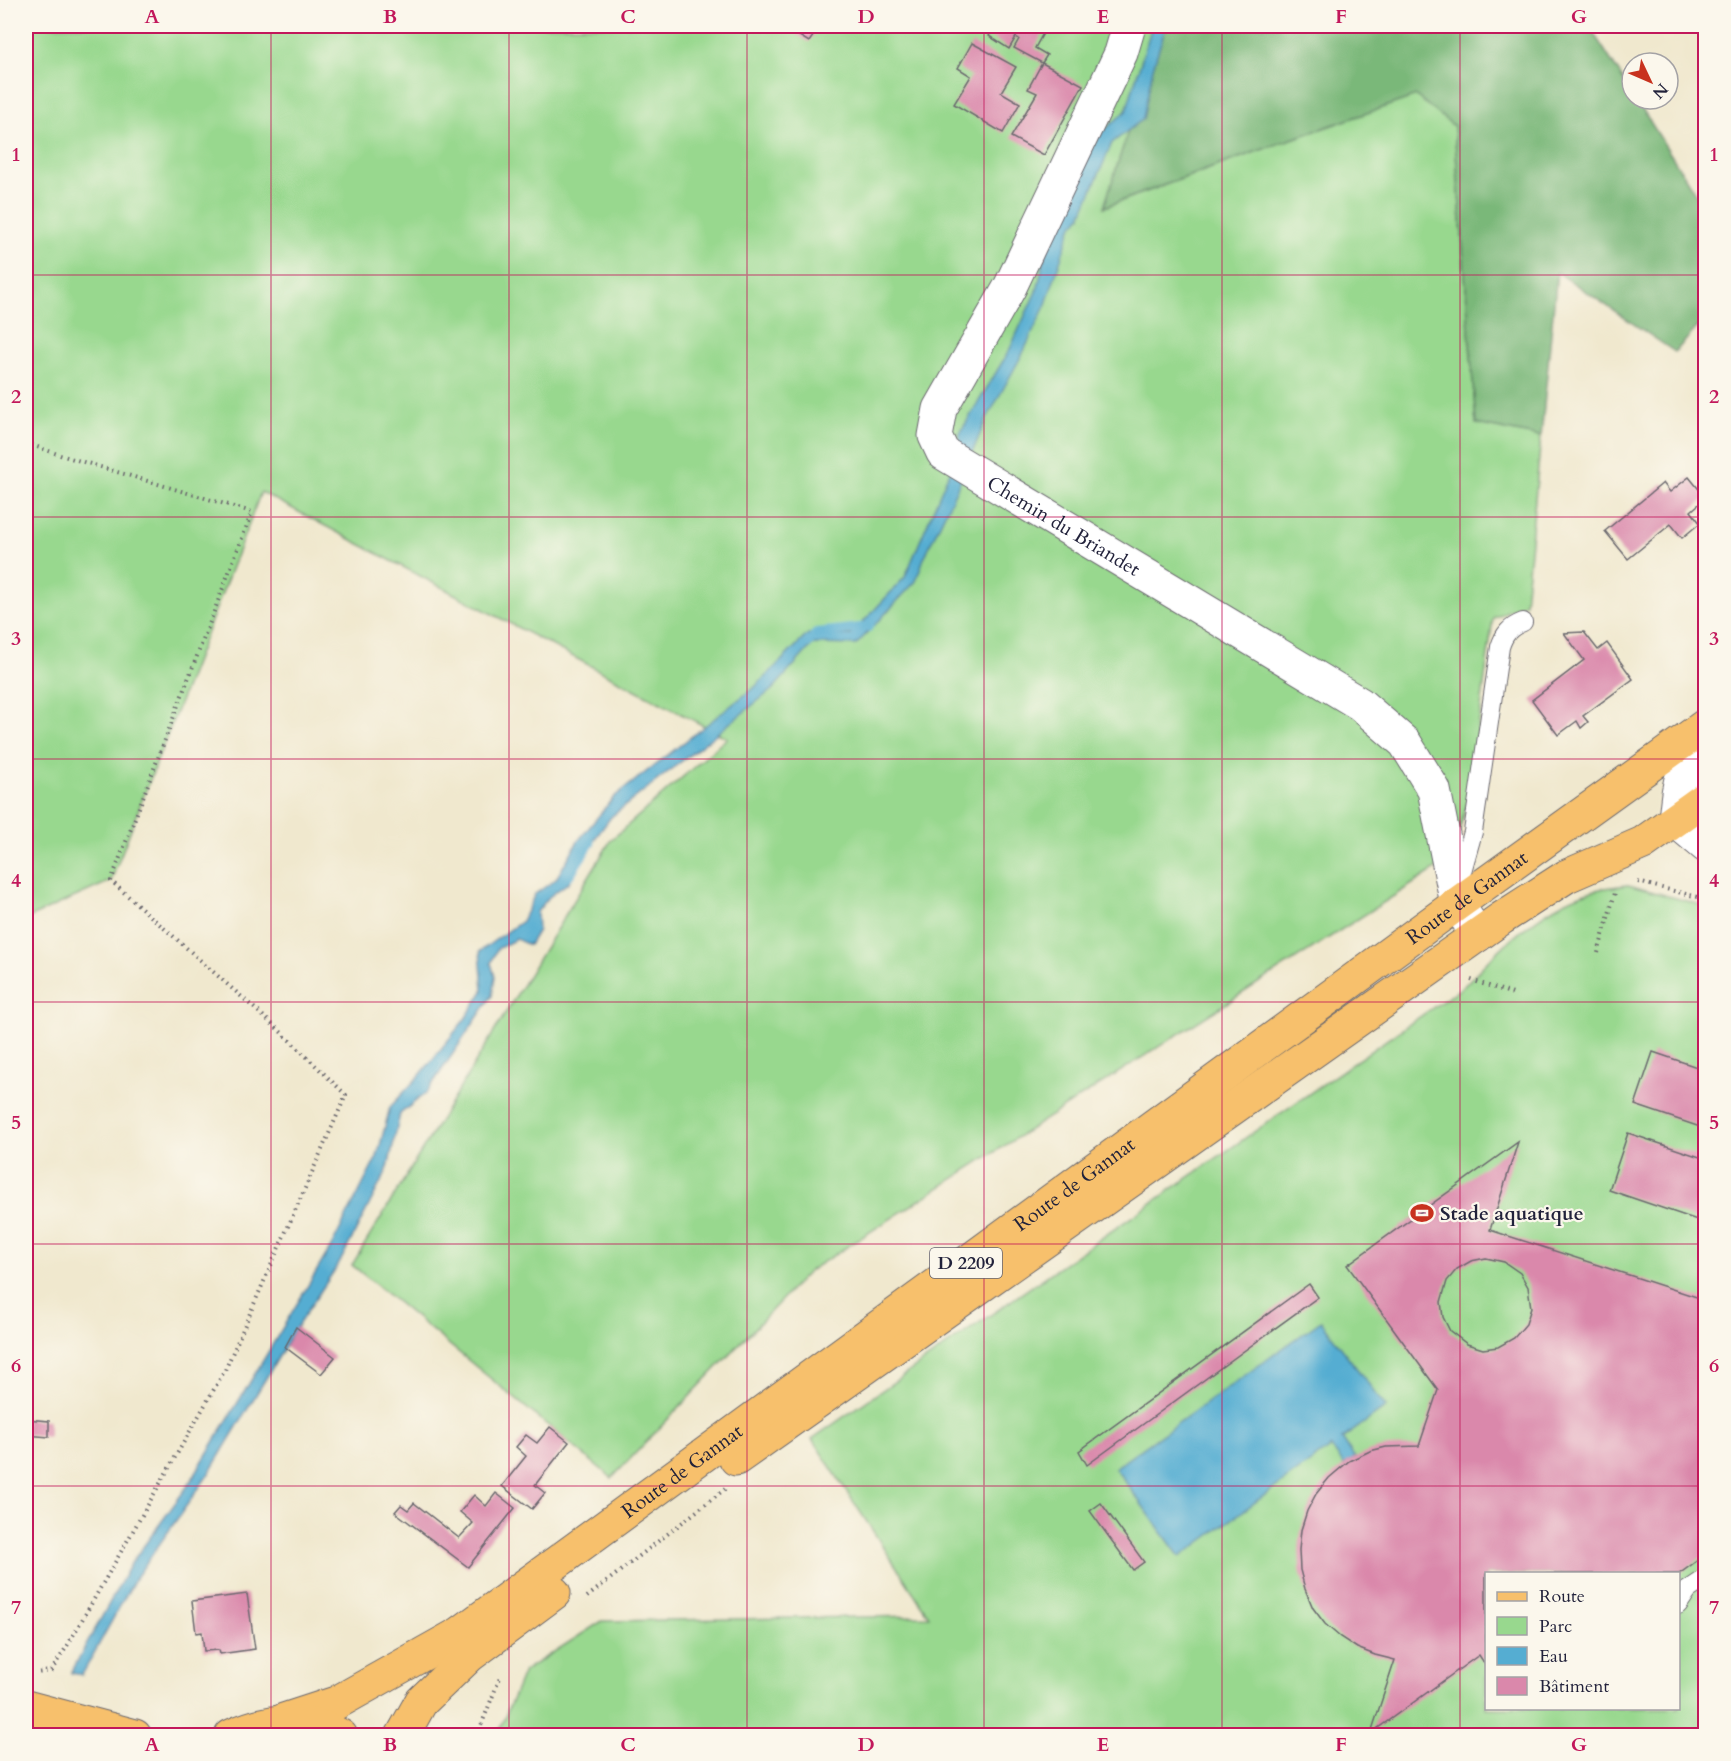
<svg xmlns="http://www.w3.org/2000/svg" width="1731" height="1761" font-family="Cardo,serif">
<rect width="100%" height="100%" fill="#fbf7ec"/>
<filter id="ink" filterUnits="userSpaceOnUse"><feTurbulence type="fractalNoise" baseFrequency=".0167" numOctaves="2"/><feDisplacementMap in="SourceGraphic" scale="12" xChannelSelector="R" yChannelSelector="G"/><feConvolveMatrix kernelMatrix="1 2 1 2 8 2 1 2 1" color-interpolation-filters="sRGB"/></filter>
<filter id="wash" filterUnits="userSpaceOnUse"><feTurbulence type="fractalNoise" baseFrequency=".008" numOctaves="4" result="noise"/><feDisplacementMap in="SourceGraphic" scale="24" xChannelSelector="R" yChannelSelector="G"/><feGaussianBlur stdDeviation="1.35" result="paint"/><feColorMatrix in="noise" values="0 0 0 0 0 0 0 0 0 0 0 0 0 0 0 0 0 1.4 0 .05"/><feComposite in="paint" operator="in"/></filter>
<g filter="url(#wash)">
<rect width="100%" height="100%" fill="#f0e8ce"/>
<!-- green -->
<g fill="#98d88e" stroke="#5d7d64" stroke-width="1.5" fill-rule="evenodd">
<polygon points="26,26 1161,26 1105,207 1280,143 1416,96 1454,126 1476,424 1541,437 1525,603 1493,618 1469,798 1458,834 1436,869 809,1271 612,1478 352,1265 611,840 727,738 261,492 111,881 26,919"/>
<path d="M1628 885 1705 906V1735L497 1736 524 1671 602 1621 929 1616 812 1439 1464 986C1499 948 1548 900 1600 889 1609 887 1619 886 1628 885ZM1486 1574H1678V1708H1486Z"/>
</g>
<!-- forest -->
<polygon fill="#7ab879" stroke="#4e6d5a" stroke-width="1.5" points="1161,26 1589,26 1632,93 1632,99 1636,99 1705,209 1705,319 1675,352 1557,272 1541,437 1476,424 1454,126 1416,96 1280,143 1104,207"/>
<!-- water -->
<g fill="#55add2" stroke="#3c6886" stroke-width="1.5">
<polygon points="1152,26 1166,26 1153,68 1143,119 1112,143 1081,216 1071,228 1046,304 1023,353 985,422 959,484 924,558 916,581 856,645 813,644 773,689 611,817 578,861 569,882 549,897 537,912 538,930 529,945 516,939 497,949 491,963 495,977 492,996 427,1092 400,1114 388,1168 340,1262 296,1328 208,1475 135,1579 82,1675 71,1673 132,1562 189,1484 331,1247 377,1157 390,1107 421,1074 465,1019 483,991 480,951 522,921 535,894 556,879 578,841 614,797 756,686 808,634 851,635 905,577 947,477 957,460 960,433 1009,351 1038,287 1053,217 1101,133 1126,111"/>
<polygon points="1321,1321 1386,1407 1342,1439 1355,1458 1344,1465 1331,1447 1180,1557 1115,1468"/>
</g>
<g fill="none" stroke-linecap="round" stroke-linejoin="round">
<!-- stream -->
<g stroke="#55add2" stroke-width="10">
<polyline points="808,643 817,633 868,627 870,624"/>
<polyline points="569,875 590,843"/>
</g>
</g>
<g id="blocks">
<!-- building -->
<g fill="#da88ab" fill-rule="evenodd">
<polygon points="783,26 820,26 809,42"/>
<polygon points="994,26 1047,26 1035,48 1047,55 1042,63 1014,48 1019,39 1016,37 1009,49 989,36"/>
<polygon points="972,43 1016,67 1001,92 1020,103 1003,133 954,104 971,76 958,68"/>
<polygon points="1042,63 1083,85 1044,155 1011,137 1037,93 1028,89"/>
<polygon points="1689,477 1706,498 1691,511 1700,523 1682,538 1671,524 1628,559 1605,531 1663,483 1670,492"/>
<polygon points="1584,632 1598,650 1607,643 1633,679 1583,716 1588,722 1581,728 1577,721 1558,735 1532,700 1584,660 1564,633"/>
<polygon points="1653,1052 1706,1070 1706,1129 1635,1105"/>
<polygon points="1628,1133 1706,1159 1706,1223 1609,1190"/>
<path d="M1518 1142 1490 1230 1706 1300V1554L1679 1574H1486V1666L1479 1655 1371 1733 1395 1660 1375 1655 1357 1648 1340 1637 1325 1624 1313 1608 1305 1589 1300 1570 1299 1550 1301 1530 1307 1511 1316 1494 1329 1478 1349 1461 1370 1451 1386 1447 1419 1446 1438 1390 1347 1265ZM1486 1258 1504 1262 1520 1273 1528 1287 1531 1308 1526 1324 1514 1338 1498 1347 1483 1349 1467 1344 1450 1331 1443 1317 1441 1302 1447 1281 1457 1269 1471 1261Z"/>
<polygon points="1309,1284 1318,1297 1087,1465 1079,1451"/>
<polygon points="296,1327 335,1357 321,1374 285,1347"/>
<polygon points="26,1419 49,1421 49,1437 26,1435"/>
<polygon points="550,1427 569,1442 535,1485 545,1493 532,1509 502,1486 526,1456 516,1447 526,1435 537,1443"/>
<polygon points="496,1493 515,1508 468,1567 395,1512 401,1505 408,1510 414,1503 459,1538 473,1523 460,1512 474,1495 486,1506"/>
<polygon points="1101,1503 1144,1562 1133,1570 1090,1511"/>
<polygon points="247,1594 255,1649 220,1654 219,1650 204,1651 202,1632 196,1633 192,1601"/>
</g>
</g>
</g>
<g filter="url(#ink)">
<use href="#blocks" fill-opacity="0" stroke="#6a676e" stroke-width="1.5"/>
<g fill="none" stroke-linecap="round" stroke-linejoin="round">
<!-- lane casing -->
<g stroke="#6a676e" stroke-width="20">
<g id="lane">
<path d="M1459 882 1473 832 1500 647C1504 634 1510 627 1523 622"/>
<polyline points="1678,1605 1688,1590 1706,1578"/>
</g>
</g>
<!-- street casing -->
<g stroke="#6a676e" stroke-width="35">
<g id="street">
<path id="s1" d="M1129 26 1121 53 1010 287 940 409 935 436 943 453 1360 704 1405 743 1434 790 1457 904 1478 935"/>
<path d="M1706 744C1678 770 1679 784 1675 820L1706 846"/>
</g>
</g>
<!-- primary casing -->
<g stroke="#6a676e" stroke-width="35">
<g id="primary">
<polyline points="736,1459 1502,918 1567,876 1643,843 1706,798"/>
<polyline points="26,1707 135,1736"/>
<path id="s2" d="M284 1720 336 1703 459 1634 1457 904 1706 725"/>
<path d="M231 1736C268 1719 305 1714 341 1736"/>
<polyline points="402,1736 421,1702 469,1656 554,1593"/>
</g>
</g>
<!-- path -->
<g stroke="#6a676e" stroke-width="4" stroke-dasharray="1.5 4.5" stroke-linecap="butt">
<polyline points="26,443 60,455 252,512 111,881 280,1031 346,1095 225,1370 66,1648 51,1671 36,1673"/>
<polyline points="1638,882 1706,899"/>
<polyline points="1598,953 1615,893"/>
<polyline points="1471,980 1516,995"/>
<polyline points="587,1597 725,1489"/>
<polyline points="477,1736 501,1675"/>
</g>
<!-- lane -->
<use href="#lane" stroke="#fff" stroke-width="18"/>
<!-- street -->
<use href="#street" stroke="#fff" stroke-width="33"/>
<!-- primary -->
<use href="#primary" stroke="#f7c06c" stroke-width="33"/>
</g>
</g>
<!-- grid -->
<path fill="none" stroke="#c2185b" stroke-width="1.5" stroke-opacity="0.55" d="M271 26V1736M509 26V1736M747 26V1736M984 26V1736M1222 26V1736M1460 26V1736M26 275H1706M26 517H1706M26 759H1706M26 1002H1706M26 1244H1706M26 1486H1706"/>
<!-- icons -->
<defs>
<g id="stadium-bare" transform="scale(1.8)"><path d="M0-5a6.5 5 0 1 0 0 10a6.5 5 0 1 0 0-10ZM-3.5-1.8h7v3.6h-7Z" fill="#c8321e" stroke="#fbf7ec" stroke-width="2.5" paint-order="stroke"/></g>
</defs>
<g fill-rule="evenodd">
<use href="#stadium-bare" x="1422" y="1213"/>
</g>
<g text-anchor="middle" stroke-width="4.5" stroke-linejoin="round" paint-order="stroke">
<!-- shield labels -->
<rect fill="#fbf7ec" stroke="#636270" stroke-width="1.5" x="930" y="1248" width="72" height="30" rx="4.5"/>
<g font-size="18" font-weight="bold" fill="#22223b">
<text x="966" y="1269">D 2209</text>
</g>
<!-- street labels -->
<g font-size="20" fill="#22223b" stroke="#fbf7ec">
<text dy="7" stroke="none"><textPath href="#s1" startOffset="615">Chemin du Briandet</textPath></text>
<text dy="7" stroke="none"><textPath href="#s2" startOffset="1444">Route de Gannat</textPath></text>
<text dy="7" stroke="none"><textPath href="#s2" startOffset="958">Route de Gannat</textPath></text>
<text dy="7" stroke="none"><textPath href="#s2" startOffset="472">Route de Gannat</textPath></text>
</g>
<!-- poi labels -->
<g font-size="20" font-weight="bold" fill="#22223b" stroke="#fbf7ec" text-anchor="start">
<text x="1440" y="1220">Stade aquatique</text>
</g>
</g>
<!-- margin -->
<rect width="1731" height="1761" fill="none" stroke="#fbf7ec" stroke-width="66"/>
<!-- legend -->
<rect x="1485" y="1572" width="195" height="138" fill="#fbf7ec" stroke="#a4a2a5" stroke-width="1.5"/>
<rect x="1497" y="1592" width="30" height="9" fill="#f7c06c" stroke="#a4a2a5" stroke-width="1.5"/>
<text x="1539" y="1602" font-size="18" fill="#22223b">Route</text>
<rect x="1497" y="1617" width="30" height="18" fill="#98d88e" stroke="#a4a2a5" stroke-width="1.5"/>
<text x="1539" y="1632" font-size="18" fill="#22223b">Parc</text>
<rect x="1497" y="1647" width="30" height="18" fill="#55add2" stroke="#a4a2a5" stroke-width="1.5"/>
<text x="1539" y="1662" font-size="18" fill="#22223b">Eau</text>
<rect x="1497" y="1677" width="30" height="18" fill="#da88ab" stroke="#a4a2a5" stroke-width="1.5"/>
<text x="1539" y="1692" font-size="18" fill="#22223b">Bâtiment</text>
<!-- north arrow -->
<g transform="translate(1650 81) rotate(134)"><circle r="28" fill="#fbf7ec" stroke="#a4a2a5" stroke-width="1.5"/>
<path d="M0-4.5L10 22L0 15L-10 22Z" fill="#c8321e"/>
<text y="-9" font-size="16" font-weight="bold" text-anchor="middle" fill="#22223b">N</text>
</g>
<rect x="33" y="33" width="1665" height="1695" fill="none" stroke="#c2185b" stroke-width="2"/>
<g font-size="20" text-anchor="middle" font-weight="bold" fill="#c2185b">
<text x="152" y="23">A</text>
<text x="390" y="23">B</text>
<text x="628" y="23">C</text>
<text x="866" y="23">D</text>
<text x="1103" y="23">E</text>
<text x="1341" y="23">F</text>
<text x="1579" y="23">G</text>
<text x="16" y="161">1</text>
<text x="1714" y="161">1</text>
<text x="16" y="403">2</text>
<text x="1714" y="403">2</text>
<text x="16" y="645">3</text>
<text x="1714" y="645">3</text>
<text x="16" y="887">4</text>
<text x="1714" y="887">4</text>
<text x="16" y="1129">5</text>
<text x="1714" y="1129">5</text>
<text x="16" y="1372">6</text>
<text x="1714" y="1372">6</text>
<text x="16" y="1614">7</text>
<text x="1714" y="1614">7</text>
<text x="152" y="1751">A</text>
<text x="390" y="1751">B</text>
<text x="628" y="1751">C</text>
<text x="866" y="1751">D</text>
<text x="1103" y="1751">E</text>
<text x="1341" y="1751">F</text>
<text x="1579" y="1751">G</text>
</g>
</svg>
